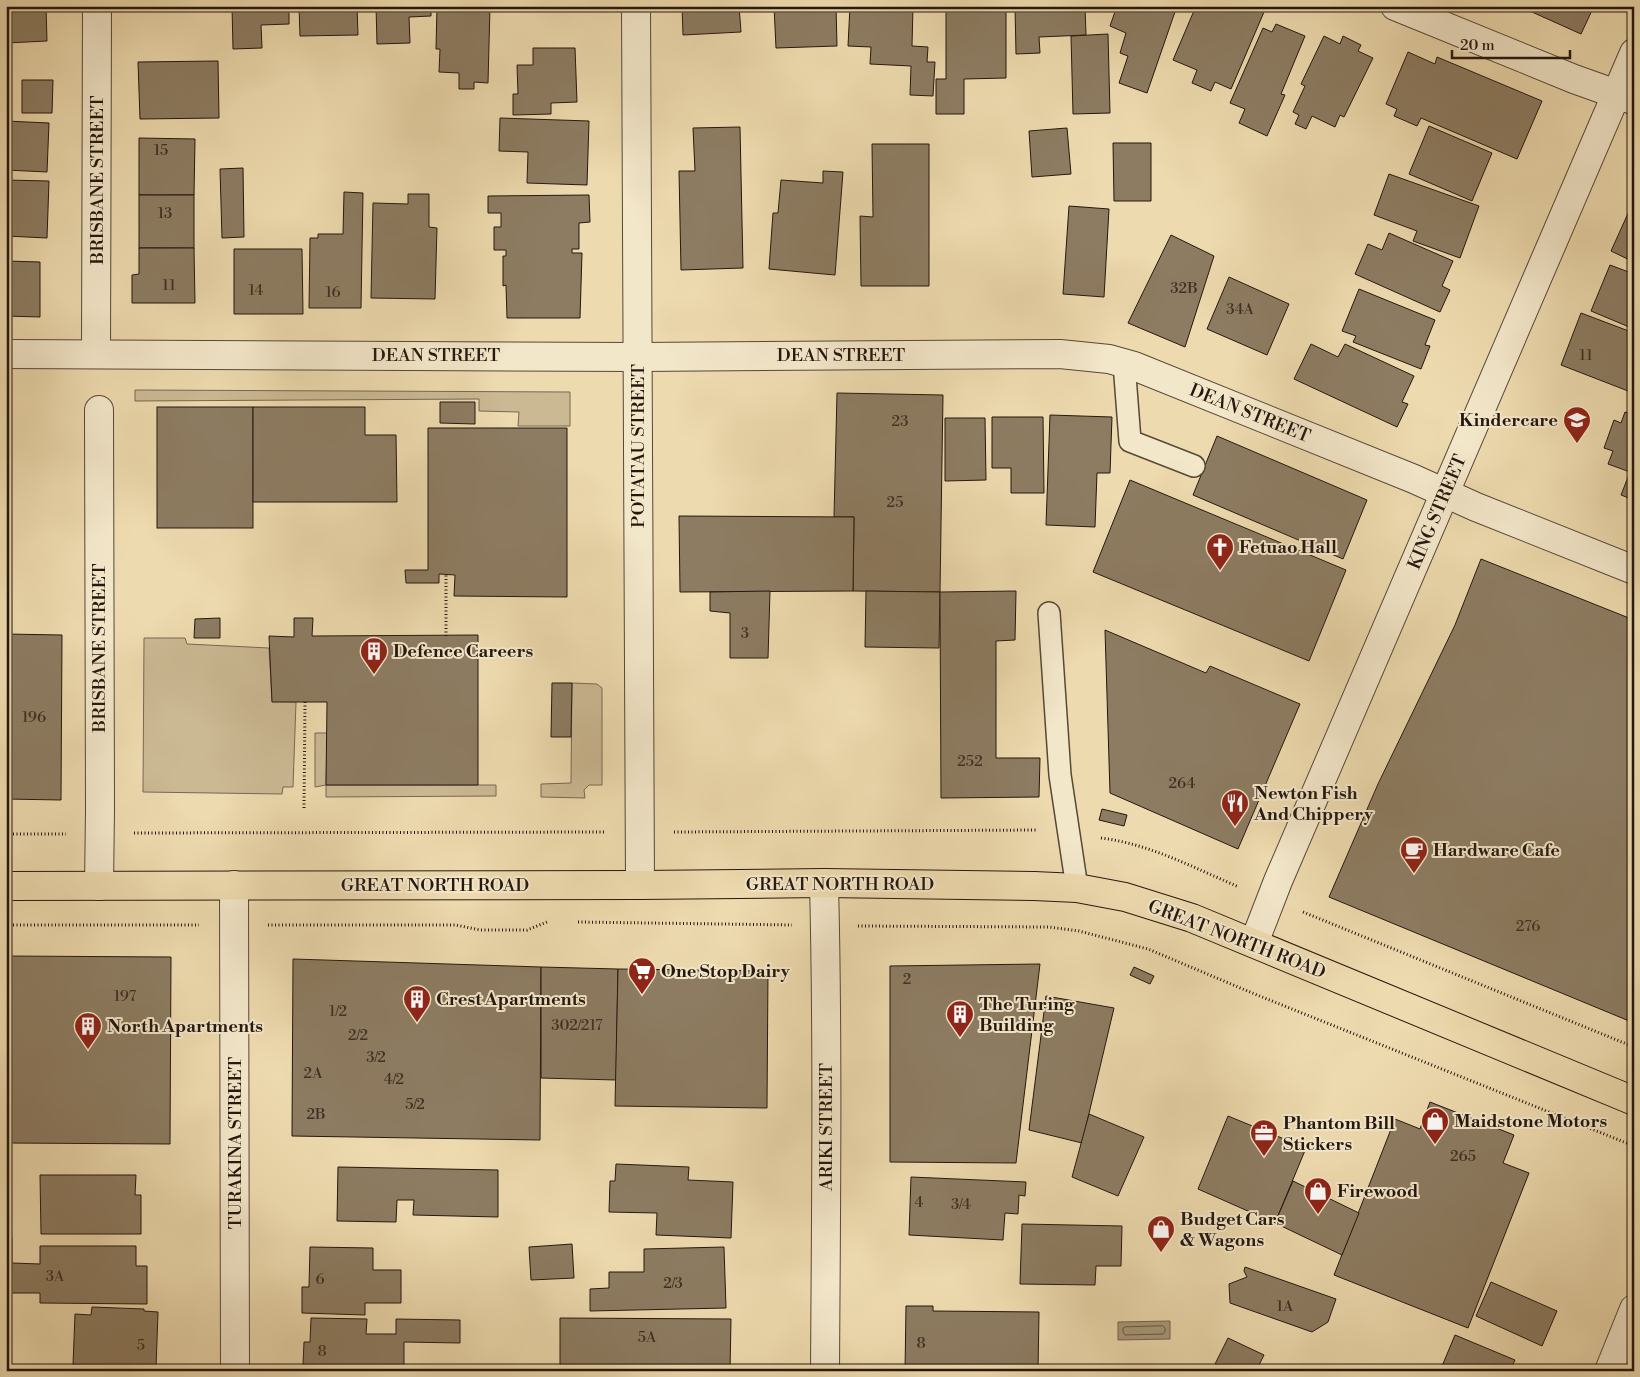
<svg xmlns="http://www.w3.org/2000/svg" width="1640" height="1377" font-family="'Libre Bodoni',serif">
<rect width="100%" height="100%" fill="#eddaae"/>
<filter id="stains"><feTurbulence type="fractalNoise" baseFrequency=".004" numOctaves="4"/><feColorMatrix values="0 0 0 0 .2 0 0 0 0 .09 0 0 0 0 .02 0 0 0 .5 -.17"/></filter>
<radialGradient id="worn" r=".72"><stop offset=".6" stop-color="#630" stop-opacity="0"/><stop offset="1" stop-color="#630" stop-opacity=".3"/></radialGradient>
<!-- green -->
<g fill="#cbb993" stroke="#786851">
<polygon points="135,390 570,392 570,426 518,426 519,412 479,411 479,399 135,401"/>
<polygon points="144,638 185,638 187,644 269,648 272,701 296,702 293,787 283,787 282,794 143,792"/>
<polygon points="572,683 597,684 602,688 602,785 589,785 584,790 585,798 541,797 541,784 571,783"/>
<polygon points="315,733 327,733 326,785 496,785 496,796 326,797 326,785 315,787"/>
</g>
<!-- water -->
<polygon fill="#a99878" stroke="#74644e" points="1170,1321 1170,1339 1118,1340 1118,1322"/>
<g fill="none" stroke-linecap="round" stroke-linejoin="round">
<!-- shore -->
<polygon stroke="#675844" stroke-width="1" points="1163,1326 1165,1328 1165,1332 1163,1334 1125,1335 1123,1332 1123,1328 1125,1327"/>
</g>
<!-- building -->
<g fill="#8d7c62" stroke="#25170f">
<polygon points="6,6 46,6 47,41 6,43"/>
<polygon points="232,6 289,6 289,24 261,25 262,48 233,49"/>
<polygon points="299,6 357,6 358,35 300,36"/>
<polygon points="376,6 431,6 431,16 409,17 410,43 377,44"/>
<polygon points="437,6 490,6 488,83 474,82 474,89 459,89 459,73 439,72 440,49 436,49"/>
<polygon points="682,6 739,6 741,32 683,35"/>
<polygon points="774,6 836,6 837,46 776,48"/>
<polygon points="850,6 913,6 912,46 928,47 927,62 935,62 933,96 910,95 911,66 870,64 871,47 848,46"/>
<polygon points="946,6 1006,6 1006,78 964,79 964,114 936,114 936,79 946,79"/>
<polygon points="1015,6 1085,6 1086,35 1039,37 1040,53 1016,54"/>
<polygon points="1117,6 1177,6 1147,93 1119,83 1128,56 1120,53 1126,33 1110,26"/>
<polygon points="1196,6 1251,6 1264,12 1231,89 1215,82 1211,91 1192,83 1197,70 1173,60"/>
<polygon points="1534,6 1594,6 1581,34 1532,12"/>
<polygon points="1276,24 1305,36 1281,94 1285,95 1267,136 1239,123 1245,109 1230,103 1263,28 1272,32"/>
<polygon points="1108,34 1110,113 1073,114 1071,36"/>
<polygon points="1324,36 1340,44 1343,36 1361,45 1358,51 1373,58 1344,117 1340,115 1335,127 1312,116 1306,129 1295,124 1299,115 1293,112 1305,86 1301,84"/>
<polygon points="533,48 575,48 577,102 551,103 551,114 513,115 513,94 518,94 517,65 533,65"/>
<polygon points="1408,52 1435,64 1437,57 1542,101 1517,159 1421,118 1417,126 1394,116 1397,109 1386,104"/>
<polygon points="218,61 219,118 140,119 138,62"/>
<polygon points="22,80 53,80 52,113 22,113"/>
<polygon points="500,118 589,121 587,185 527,183 528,152 499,151"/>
<polygon points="6,121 49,123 47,172 6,170"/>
<polygon points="1429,126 1492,153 1472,201 1409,174"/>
<polygon points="740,127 743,268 681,270 679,171 695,171 693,128"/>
<polygon points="1067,128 1071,174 1032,177 1029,131"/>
<polygon points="139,138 195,139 194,195 139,195"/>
<polygon points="1113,143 1151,143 1151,201 1114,201"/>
<polygon points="872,144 929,144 929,286 861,286 860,216 873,217"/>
<polygon points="243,168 244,237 222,238 220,169"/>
<polygon points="823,171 843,172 835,275 769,269 773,213 778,213 781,180 823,183"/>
<polygon points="1389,174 1479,206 1460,258 1413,241 1417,231 1374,215"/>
<polygon points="6,180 49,181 47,238 6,236"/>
<polygon points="344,192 363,193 361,308 309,308 310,238 318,238 318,234 343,234"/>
<polygon points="408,194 429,194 429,227 437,228 435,299 371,298 373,203 408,204"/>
<rect x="139" y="195" width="55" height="53"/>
<polygon points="589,195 590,222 579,223 579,249 572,249 572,253 582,253 580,318 507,318 506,285 503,286 503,256 506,256 506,250 494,250 494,227 501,227 501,213 488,213 488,196"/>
<polygon points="1069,206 1109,209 1104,297 1063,294"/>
<polygon points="1630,209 1634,210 1634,262 1611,251"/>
<polygon points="1389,233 1453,261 1442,286 1450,290 1440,312 1355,274 1368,244 1382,250"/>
<polygon points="1171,235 1214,256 1185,347 1128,323"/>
<polygon points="139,248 194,248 195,303 132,303 132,275 139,274"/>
<polygon points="234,249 302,249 303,314 234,314"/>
<polygon points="6,261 40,262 40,317 6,316"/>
<polygon points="1610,265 1634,274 1634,329 1591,311"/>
<polygon points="1229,277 1289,304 1267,355 1207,329"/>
<polygon points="1359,289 1435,320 1425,345 1430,346 1421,369 1353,342 1356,336 1342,331"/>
<polygon points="1581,313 1634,333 1634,344 1632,348 1634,349 1634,377 1628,391 1561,365"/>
<polygon points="1311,344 1338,357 1345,344 1414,376 1402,402 1408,404 1397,427 1294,379"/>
<polygon points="837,393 943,395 940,592 853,591 854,517 834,517"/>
<polygon points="440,402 475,402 475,424 440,423"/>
<rect x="157" y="407" width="96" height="121"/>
<polygon points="253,407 365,407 365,435 396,435 397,502 253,502"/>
<polygon points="1625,412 1634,415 1634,500 1621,495 1630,472 1608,464 1613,451 1604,448 1614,420 1621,423"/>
<polygon points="1050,415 1112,417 1110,473 1097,473 1095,527 1046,525"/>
<polygon points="992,417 1043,417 1044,493 1011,493 1011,468 992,468"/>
<polygon points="945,418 985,418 986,480 945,481"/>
<polygon points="428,428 567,428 567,597 454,596 455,575 439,574 439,583 406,583 405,570 428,570"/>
<polygon points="1217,436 1367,500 1343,559 1193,495"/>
<polygon points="1130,480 1346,570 1309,661 1093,572"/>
<polygon points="679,516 854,517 853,591 680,592"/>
<polygon points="1481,559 1634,620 1634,1023 1329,897 1378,784 1455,625"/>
<polygon points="770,591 768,658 730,658 730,613 710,611 710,592"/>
<polygon points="866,591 940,592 939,648 865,647"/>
<polygon points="1016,591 1015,640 996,641 996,758 1040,758 1039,797 941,798 940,592"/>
<polygon points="220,618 220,638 194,638 195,619"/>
<polygon points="294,618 313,618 312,636 478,635 478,785 326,785 327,702 272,702 269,636 294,637"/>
<polygon points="1105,630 1206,673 1210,666 1300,704 1238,849 1110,793"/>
<polygon points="6,634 62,635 61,800 6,799"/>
<polygon points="552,683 572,683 571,737 551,737"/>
<polygon points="1102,809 1127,815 1124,826 1099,820"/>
<polygon points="6,956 171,957 170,1144 6,1143"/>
<polygon points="293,959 541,967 540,1140 292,1136"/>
<polygon points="1040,964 1016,1163 890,1162 890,966"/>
<polygon points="541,967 618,969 616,1080 541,1078"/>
<polygon points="1134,967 1154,976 1150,984 1130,975"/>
<polygon points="618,969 768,971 767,1108 615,1106"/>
<polygon points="1046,996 1114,1008 1082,1143 1029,1130"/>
<polygon points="1430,1102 1514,1135 1503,1163 1529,1173 1468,1328 1334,1275 1395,1119 1420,1129"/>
<polygon points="1089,1114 1144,1137 1118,1196 1072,1177"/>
<polygon points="1228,1116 1306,1148 1275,1223 1198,1189"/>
<polygon points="616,1164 689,1167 688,1180 733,1182 731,1238 656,1235 657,1213 609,1212 610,1181 615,1181"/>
<polygon points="338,1167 498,1170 498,1217 413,1215 414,1200 397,1200 396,1222 337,1221"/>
<polygon points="40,1175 136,1175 135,1195 141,1195 141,1234 41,1234"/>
<polygon points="911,1177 1026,1182 1025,1196 1019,1195 1018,1214 1005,1213 1003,1240 909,1235"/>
<polygon points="1293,1181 1359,1213 1342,1255 1275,1223"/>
<polygon points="1022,1224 1122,1226 1121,1266 1096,1266 1095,1285 1020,1284"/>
<polygon points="6,1237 12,1237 12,1265 6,1266"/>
<polygon points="572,1244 574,1278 531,1280 529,1247"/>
<polygon points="40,1246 136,1246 136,1266 147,1266 147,1304 40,1303 40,1293 11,1293 12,1263 40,1264"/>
<polygon points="310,1247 373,1248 373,1270 401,1270 401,1303 365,1303 365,1315 302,1313 302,1287 309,1287"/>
<polygon points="724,1247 726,1308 590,1311 590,1289 609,1288 609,1272 644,1272 644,1249"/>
<polygon points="1245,1267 1336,1299 1328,1322 1312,1332 1230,1303 1229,1284 1247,1277 1244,1271"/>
<polygon points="1491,1282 1557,1311 1542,1346 1476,1316"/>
<polygon points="906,1306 933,1306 933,1311 1039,1312 1038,1371 905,1371"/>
<polygon points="92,1307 144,1309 144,1311 158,1312 156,1368 73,1365 75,1314 91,1315"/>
<polygon points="311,1318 367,1319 366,1334 396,1334 396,1319 460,1320 460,1343 404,1342 404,1369 364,1368 364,1371 312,1371 312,1366 303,1365 304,1342 310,1342"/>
<polygon points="560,1318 731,1319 730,1371 597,1369 597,1371 560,1371"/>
<polygon points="1455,1335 1515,1360 1510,1371 1440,1371"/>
<polygon points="1228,1338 1264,1355 1256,1371 1229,1371 1215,1364"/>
</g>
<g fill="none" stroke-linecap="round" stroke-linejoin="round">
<!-- service casing -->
<g stroke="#574837" stroke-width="24">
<g id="service">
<polyline points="1124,363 1130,441 1194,466"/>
<polyline points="1049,613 1060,775 1077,888"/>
</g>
</g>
<!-- minor casing -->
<g stroke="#574837" stroke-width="30">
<g id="minor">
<polyline points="636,6 640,885"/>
<polyline points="1395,6 1574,79 1633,100"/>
<polyline points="6,354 638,357 1060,354 1109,359 1134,366 1414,479 1476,507 1634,570"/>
<polyline points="96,354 97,6"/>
<polyline points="99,410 100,810 99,886"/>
<path d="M824 883C828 1046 826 1208 825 1371"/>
<polyline points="234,885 235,1371"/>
<polyline points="1254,943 1278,881 1634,53"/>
<polyline points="1609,1371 1634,1309"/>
</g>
</g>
<!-- primary casing -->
<g stroke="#25170f" stroke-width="30">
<polyline id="primary" points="6,886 640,885 824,883 1034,886 1077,888 1125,897 1192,918 1634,1101"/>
</g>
<!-- path -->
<g stroke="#25170f" stroke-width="3" stroke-dasharray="1 2.5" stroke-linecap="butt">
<polyline points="446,636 446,574"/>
<polyline points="304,808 305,702"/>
<polyline points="674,832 1038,830"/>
<polyline points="134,833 606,832"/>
<polyline points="6,834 66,834"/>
<path d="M1101 838C1150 844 1194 868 1239 887"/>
<polyline points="1303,912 1634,1047"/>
<polyline points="578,922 792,925"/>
<polyline points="6,925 199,925"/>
<polyline points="268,925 456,925 480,930 527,930 547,922"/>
<polyline points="858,926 1049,927 1079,931 1148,949 1257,995 1634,1146"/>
</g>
<!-- service -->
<use href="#service" stroke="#f3e7ca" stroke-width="21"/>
<!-- minor -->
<use href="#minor" stroke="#f3e7ca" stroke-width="28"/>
<!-- primary -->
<use href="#primary" stroke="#eddaae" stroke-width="28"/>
</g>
<!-- icons -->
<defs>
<g id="school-pin" transform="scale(1.4375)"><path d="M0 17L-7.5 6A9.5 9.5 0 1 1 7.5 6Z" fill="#8f2418" stroke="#f3e7ca"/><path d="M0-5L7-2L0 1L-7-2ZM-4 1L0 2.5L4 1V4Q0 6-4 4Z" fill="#fff"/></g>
<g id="church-pin" transform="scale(1.4375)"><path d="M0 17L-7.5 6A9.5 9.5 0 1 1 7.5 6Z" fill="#8f2418" stroke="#f3e7ca"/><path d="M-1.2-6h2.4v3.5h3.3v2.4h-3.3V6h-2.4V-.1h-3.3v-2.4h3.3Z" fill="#fff"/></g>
<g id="building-pin" transform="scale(1.4375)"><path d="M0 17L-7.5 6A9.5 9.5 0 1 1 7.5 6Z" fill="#8f2418" stroke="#f3e7ca"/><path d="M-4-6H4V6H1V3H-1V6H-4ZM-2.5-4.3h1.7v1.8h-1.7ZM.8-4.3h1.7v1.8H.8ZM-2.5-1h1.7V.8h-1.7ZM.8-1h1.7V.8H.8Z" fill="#fff"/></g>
<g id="restaurant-pin" transform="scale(1.4375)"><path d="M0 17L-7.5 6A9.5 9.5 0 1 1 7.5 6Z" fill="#8f2418" stroke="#f3e7ca"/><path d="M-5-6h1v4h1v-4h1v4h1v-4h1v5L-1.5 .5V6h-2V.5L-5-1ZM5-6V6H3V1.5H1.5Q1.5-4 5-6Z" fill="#fff"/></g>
<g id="cafe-pin" transform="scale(1.4375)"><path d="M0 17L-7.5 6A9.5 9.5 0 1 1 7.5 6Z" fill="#8f2418" stroke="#f3e7ca"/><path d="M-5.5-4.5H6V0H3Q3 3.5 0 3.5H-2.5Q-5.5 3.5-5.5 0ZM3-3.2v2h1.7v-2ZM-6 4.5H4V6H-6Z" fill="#fff"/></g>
<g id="supermarket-pin" transform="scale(1.4375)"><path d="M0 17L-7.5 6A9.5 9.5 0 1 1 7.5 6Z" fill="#8f2418" stroke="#f3e7ca"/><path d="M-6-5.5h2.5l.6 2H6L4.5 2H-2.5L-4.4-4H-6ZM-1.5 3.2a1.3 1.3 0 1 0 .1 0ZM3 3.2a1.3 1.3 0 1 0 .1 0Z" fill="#fff"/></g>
<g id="shop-pin" transform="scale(1.4375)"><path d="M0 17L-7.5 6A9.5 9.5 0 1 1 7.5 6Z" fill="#8f2418" stroke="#f3e7ca"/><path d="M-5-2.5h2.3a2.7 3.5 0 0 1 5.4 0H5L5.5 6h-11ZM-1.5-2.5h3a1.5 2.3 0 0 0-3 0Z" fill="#fff"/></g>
<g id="office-pin" transform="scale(1.4375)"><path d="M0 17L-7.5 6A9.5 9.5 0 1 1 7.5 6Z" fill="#8f2418" stroke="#f3e7ca"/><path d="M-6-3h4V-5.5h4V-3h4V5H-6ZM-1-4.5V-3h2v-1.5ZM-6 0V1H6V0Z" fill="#fff"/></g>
</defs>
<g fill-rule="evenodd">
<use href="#school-pin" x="1577" y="420"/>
<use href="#church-pin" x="1220" y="547"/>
<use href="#building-pin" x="374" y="651"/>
<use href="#restaurant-pin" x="1235" y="803"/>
<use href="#cafe-pin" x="1414" y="850"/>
<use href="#supermarket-pin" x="642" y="971"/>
<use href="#building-pin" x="417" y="999"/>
<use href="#building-pin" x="960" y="1014"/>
<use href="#building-pin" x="88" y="1026"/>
<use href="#shop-pin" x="1435" y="1121"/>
<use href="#office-pin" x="1264" y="1133"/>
<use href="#shop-pin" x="1318" y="1191"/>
<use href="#shop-pin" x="1161" y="1229"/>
</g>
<g text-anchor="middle" stroke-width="4" stroke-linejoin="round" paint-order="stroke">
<!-- number labels -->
<g font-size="15" fill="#3f3024">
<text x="161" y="155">15</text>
<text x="165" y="218">13</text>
<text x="169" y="290">11</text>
<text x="1184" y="293">32B</text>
<text x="256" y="295">14</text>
<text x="333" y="297">16</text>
<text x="1240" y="314">34A</text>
<text x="1586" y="360">11</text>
<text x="900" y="426">23</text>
<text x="895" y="507">25</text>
<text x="745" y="638">3</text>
<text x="34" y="722">196</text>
<text x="970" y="766">252</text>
<text x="1182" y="788">264</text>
<text x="1528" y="931">276</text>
<text x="907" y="984">2</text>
<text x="125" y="1001">197</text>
<text x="338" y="1016">1/2</text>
<text x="577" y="1030">302/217</text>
<text x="358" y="1040">2/2</text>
<text x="376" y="1062">3/2</text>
<text x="313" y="1078">2A</text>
<text x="394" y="1084">4/2</text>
<text x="415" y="1109">5/2</text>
<text x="316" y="1119">2B</text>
<text x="1463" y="1161">265</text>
<text x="919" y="1207">4</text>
<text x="961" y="1209">3/4</text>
<text x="55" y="1281">3A</text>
<text x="320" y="1284">6</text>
<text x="673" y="1288">2/3</text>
<text x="1285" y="1311">1A</text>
<text x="647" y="1342">5A</text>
<text x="921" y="1348">8</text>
<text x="141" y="1350">5</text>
<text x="322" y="1356">8</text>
</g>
<!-- street labels -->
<g font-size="18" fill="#25170f" stroke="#f3e7ca">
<text transform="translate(97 180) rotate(-90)" y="6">BRISBANE STREET</text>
<text x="436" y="361">DEAN STREET</text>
<text x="841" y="361">DEAN STREET</text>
<text transform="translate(1250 413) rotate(22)" y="6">DEAN STREET</text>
<text transform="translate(638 446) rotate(-90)" y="6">POTATAU STREET</text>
<text transform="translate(1437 512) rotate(-67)" y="6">KING STREET</text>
<text transform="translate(99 648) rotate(-90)" y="6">BRISBANE STREET</text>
<text x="840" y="890">GREAT NORTH ROAD</text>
<text x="435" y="891">GREAT NORTH ROAD</text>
<text transform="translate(1237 939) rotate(21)" y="6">GREAT NORTH ROAD</text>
<text transform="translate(826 1127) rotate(-90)" y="6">ARIKI STREET</text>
<text transform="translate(235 1143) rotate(-90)" y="6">TURAKINA STREET</text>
</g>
<!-- poi labels -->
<g font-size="18" font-weight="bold" fill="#25170f" stroke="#f3e7ca" text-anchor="start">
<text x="1558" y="426" text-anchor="end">Kindercare</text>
<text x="1239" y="553">Fetuao Hall</text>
<text x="393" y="657">Defence Careers</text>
<text x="1254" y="799">Newton Fish<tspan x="1254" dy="21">And Chippery</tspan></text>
<text x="1433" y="856">Hardware Cafe</text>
<text x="661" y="977">One Stop Dairy</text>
<text x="436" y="1005">Crest Apartments</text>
<text x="979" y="1010">The Turing<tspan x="979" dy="21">Building</tspan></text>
<text x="107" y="1032">North Apartments</text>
<text x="1454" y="1127">Maidstone Motors</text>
<text x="1283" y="1129">Phantom Bill<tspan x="1283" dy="21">Stickers</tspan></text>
<text x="1337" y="1197">Firewood</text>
<text x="1180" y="1225">Budget Cars<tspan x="1180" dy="21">&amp; Wagons</tspan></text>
</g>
</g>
<!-- margin -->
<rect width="1640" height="1377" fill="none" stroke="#eddaae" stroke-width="25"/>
<rect x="8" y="8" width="1625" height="1362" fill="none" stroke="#25170f" stroke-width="2.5"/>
<rect x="12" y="12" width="1615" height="1352" fill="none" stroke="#25170f"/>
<!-- scale -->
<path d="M1452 50v8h118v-8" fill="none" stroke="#25170f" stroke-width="2.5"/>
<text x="1460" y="50" font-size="15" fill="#25170f" stroke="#f3e7ca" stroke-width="4" paint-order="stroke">20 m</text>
<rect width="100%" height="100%" filter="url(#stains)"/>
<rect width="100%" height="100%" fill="url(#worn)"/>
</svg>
